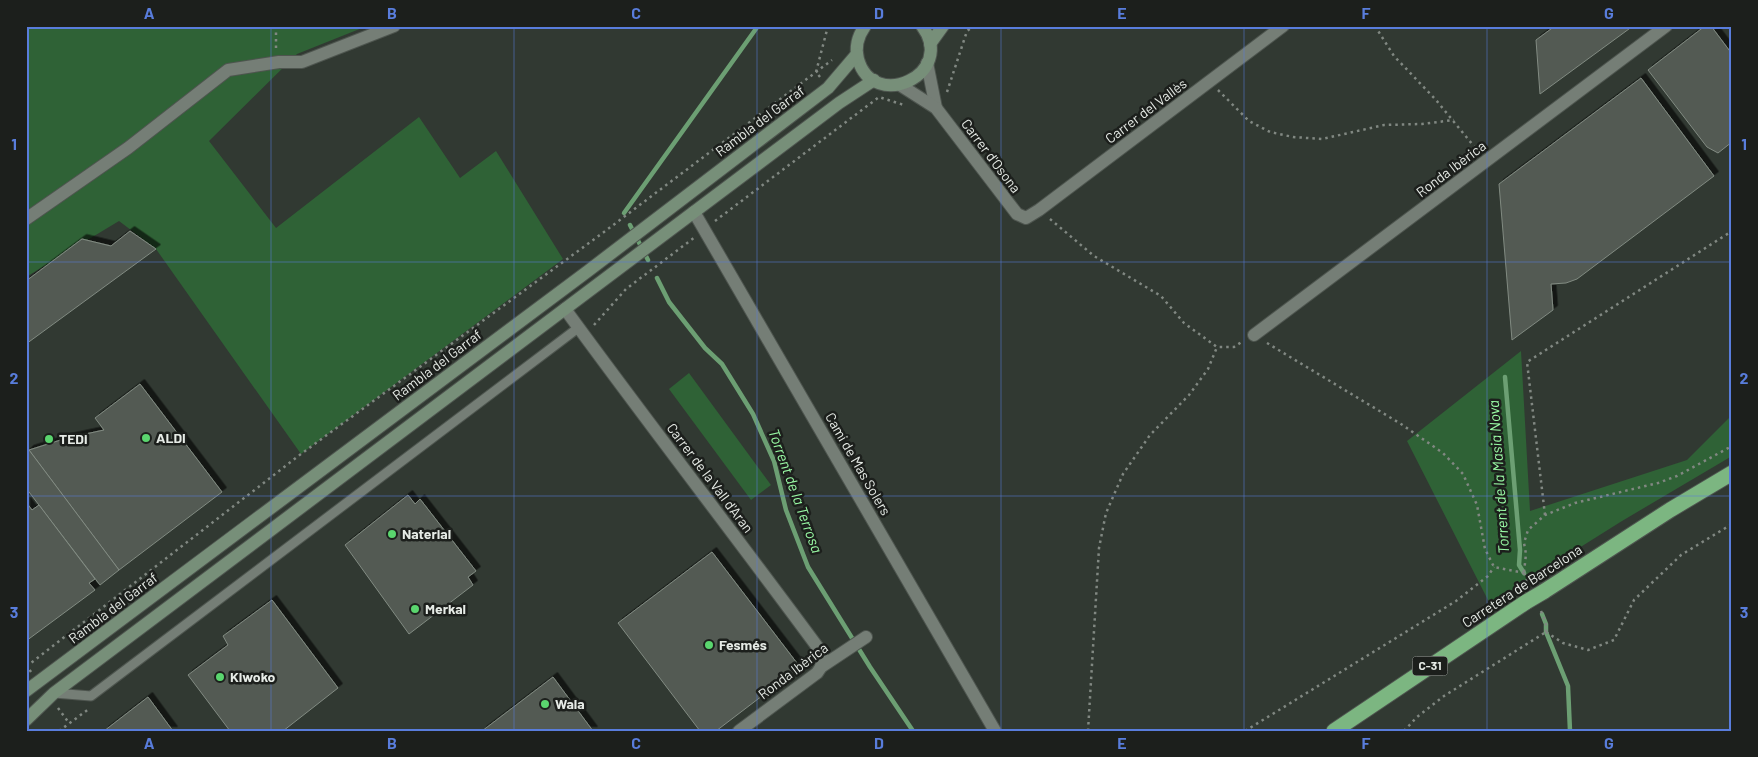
<svg xmlns="http://www.w3.org/2000/svg" width="1758" height="757" font-family="Barlow,sans-serif">
<defs>
<filter id="shadow"><feDropShadow dx="4.5" dy="-4.5" stdDeviation="0" flood-color="#0009"/></filter>
</defs>
<rect width="100%" height="100%" fill="#313932"/>
<!-- green -->
<g fill="#2f6236">
<polygon points="26,26 367,26 297,54 209,141 276,228 419,117 460,178 496,151 563,259 301,454 156,249 119,221 26,277"/>
<polygon points="1521,351 1530,511 1687,460 1732,415 1732,456 1622,521 1490,604 1407,441"/>
<polygon points="689,373 771,485 751,500 669,389"/>
</g>
<g fill="none" stroke-linecap="round" stroke-linejoin="round">
<!-- stream -->
<g stroke="#6c9f73" stroke-width="4.5">
<polyline points="624,213 758,26"/>
<polyline points="630,225 648,260"/>
<polyline points="657,278 669,302 705,348 722,364 753,414 774,461 786,510 808,567 870,667 913,731"/>
<polyline points="1505,377 1520,550 1519,565 1524,573"/>
<polyline points="1542,614 1546,624 1546,632 1568,686 1570,731"/>
</g>
</g>
<!-- building -->
<g fill="#525a53" stroke="#828b82" filter="url(#shadow)">
<polygon points="1555,26 1633,26 1540,94 1536,40"/>
<polygon points="1705,26 1711,26 1732,54 1732,142 1718,153 1707,147 1648,70"/>
<polygon points="1641,78 1714,176 1577,279 1566,283 1551,284 1553,310 1512,340 1499,184"/>
<polygon points="130,231 156,249 26,344 26,281 82,239 111,246"/>
<polygon points="140,384 222,492 119,570 29,450 67,438 104,430 95,418"/>
<polygon points="29,450 119,570 100,585 26,488 26,453"/>
<polygon points="408,495 415,504 420,499 476,571 468,577 473,585 409,634 345,545"/>
<polygon points="26,502 32,510 39,505 95,579 89,583 95,590 26,641"/>
<polygon points="712,552 800,667 716,731 700,731 618,623"/>
<polygon points="272,600 338,688 283,731 230,731 188,675 228,645 223,636"/>
<polygon points="553,677 593,731 482,731"/>
<polygon points="148,697 173,731 104,731"/>
</g>
<g fill="none" stroke-linecap="round" stroke-linejoin="round">
<!-- lane casing -->
<g stroke="#4e554f" stroke-width="11">
<polyline id="lane" points="54,693 91,696 578,328"/>
</g>
<!-- street casing -->
<g stroke="#4e554f" stroke-width="14">
<g id="street">
<polyline points="927,63 936,108"/>
<polyline points="900,85 936,108 1017,214 1026,218 1039,210 1283,26"/>
<polyline points="694,212 995,731"/>
<polyline points="26,219 128,148 228,70 279,62 302,62 394,26"/>
<path d="M565 309C648 423 735 535 819 649L823 658 821 667"/>
<polyline points="1254,335 1666,26"/>
<polyline points="739,731 817,673 821,667 866,637"/>
</g>
</g>
<!-- secondary casing -->
<g stroke="#4e554f" stroke-width="14">
<g id="secondary">
<path d="M865 26C858 36 855 48 858 59 873 113 958 74 922 26"/>
<polyline points="930,44 943,26"/>
<polyline points="26,691 588,271 828,88 857,54"/>
<polyline points="26,720 54,693 839,103 874,80"/>
</g>
</g>
<!-- highway casing -->
<g stroke="#4e554f" stroke-width="17">
<g id="highway">
<polyline points="1543,592 1670,510 1732,473"/>
<polyline points="1334,731 1526,602"/>
</g>
</g>
<!-- path -->
<g stroke="#818882" stroke-width="2.5" stroke-dasharray="2.5 4" stroke-linecap="butt">
<polyline points="276,26 276,50"/>
<polyline points="1375,26 1394,56 1436,100 1477,150"/>
<polyline points="820,77 816,72 828,26"/>
<polyline points="1218,90 1249,121 1270,132 1293,137 1322,139 1384,125 1422,124 1454,120"/>
<polyline points="947,92 967,31 974,26"/>
<polyline points="1050,219 1094,256 1161,296 1184,323 1217,347 1234,347 1243,341"/>
<polyline points="715,221 879,97 904,105"/>
<polyline points="594,325 626,289 695,237"/>
<polyline points="1267,343 1401,424 1443,453 1463,474 1477,505 1485,549 1494,567 1524,573"/>
<polyline points="1545,515 1527,362 1732,231"/>
<polyline points="1524,572 1526,554 1524,543 1528,530 1545,515 1575,503 1658,483 1677,476 1732,446"/>
<polyline points="1524,573 1528,583"/>
<polyline points="1541,611 1546,624 1546,632"/>
<polyline points="1546,632 1563,643 1588,650 1614,640 1634,600 1681,555 1732,524"/>
<polyline points="31,672 27,666 301,454 604,232 832,60"/>
<polyline points="58,708 69,723"/>
<polyline points="59,731 90,708"/>
<polyline points="1088,731 1099,548 1106,513 1123,474 1150,435 1189,395 1208,369 1217,347"/>
<polyline points="1245,731 1456,601 1488,576 1494,567"/>
<polyline points="1404,731 1417,717 1444,696 1546,632"/>
</g>
<!-- lane -->
<use href="#lane" stroke="#757e76" stroke-width="9"/>
<!-- street -->
<use href="#street" stroke="#757e76" stroke-width="12"/>
<!-- secondary -->
<use href="#secondary" stroke="#778f79" stroke-width="12"/>
<!-- highway -->
<use href="#highway" stroke="#7cb681" stroke-width="15"/>
<!-- highway-bridge casing -->
<g stroke="#4e554f" stroke-width="17" stroke-linecap="butt">
<polyline id="highway-bridge" points="1526,602 1543,592"/>
</g>
<!-- highway-bridge -->
<use href="#highway-bridge" stroke="#7cb681" stroke-width="15"/>
</g>
<!-- grid -->
<path fill="none" stroke="#597ddc" stroke-width="1" stroke-opacity="0.55" d="M271 26V731M514 26V731M757 26V731M1001 26V731M1244 26V731M1487 26V731M26 262H1732M26 496H1732"/>
<!-- markers -->
<g fill="#5ad56e" stroke="#1c1f1c" stroke-width="2">
<circle cx="146" cy="438" r="5"/>
<circle cx="49" cy="439" r="5"/>
<circle cx="392" cy="534" r="5"/>
<circle cx="415" cy="609" r="5"/>
<circle cx="709" cy="645" r="5"/>
<circle cx="220" cy="677" r="5"/>
<circle cx="545" cy="704" r="5"/>
</g>
<g text-anchor="middle" stroke-width="5" stroke-linejoin="round" paint-order="stroke">
<!-- shield labels -->
<rect fill="#1c1f1c" stroke="#a9aea9" stroke-width="1" x="1412.5" y="656.5" width="35" height="19" rx="4"/>
<g font-size="12" font-weight="bold" fill="#e6ebe6">
<text x="1430" y="670">C-31</text>
</g>
<!-- street labels -->
<g font-size="14" fill="#e6ebe6" stroke="#1c1f1c">
<text transform="translate(1146 111) rotate(-37)" y="5">Carrer del Vallès</text>
<text transform="translate(760 121) rotate(-37)" y="5">Rambla del Garraf</text>
<text transform="translate(991 156) rotate(53)" y="5">Carrer d'Osona</text>
<text transform="translate(1451 169) rotate(-37)" y="5">Ronda Ibèrica</text>
<text transform="translate(437 365) rotate(-37)" y="5">Rambla del Garraf</text>
<text transform="translate(858 464) rotate(60)" y="5">Camí de Mas Solers</text>
<text transform="translate(710 478) rotate(53)" y="5">Carrer de la Vall d'Aran</text>
<text transform="translate(1522 586) rotate(-33)" y="5">Carretera de Barcelona</text>
<text transform="translate(113 608) rotate(-37)" y="5">Rambla del Garraf</text>
<text transform="translate(793 671) rotate(-37)" y="5">Ronda Ibèrica</text>
</g>
<!-- poi labels -->
<g font-size="14" font-weight="bold" fill="#e6ebe6" stroke="#1c1f1c" text-anchor="start">
<text x="156" y="443">ALDI</text>
<text x="59" y="444">TEDi</text>
<text x="402" y="539">Naterial</text>
<text x="425" y="614">Merkal</text>
<text x="719" y="650">Fesmés</text>
<text x="230" y="682">Kiwoko</text>
<text x="555" y="709">Wala</text>
</g>
<!-- water labels -->
<g font-size="15" font-style="italic" fill="#9afba5" stroke="#1c1f1c">
<text transform="translate(1499 477) rotate(-94)" y="5">Torrent de la Masia Nova</text>
<text transform="translate(795 491) rotate(70)" y="5">Torrent de la Terrosa</text>
</g>
</g>
<!-- border -->
<rect width="1758" height="757" fill="none" stroke="#1c1f1c" stroke-width="55"/>
<rect x="28" y="28" width="1702" height="702" fill="none" stroke="#597ddc" stroke-width="2"/>
<g font-size="16" text-anchor="middle" font-weight="bold" fill="#597ddc">
<text x="149" y="19">A</text>
<text x="392" y="19">B</text>
<text x="636" y="19">C</text>
<text x="879" y="19">D</text>
<text x="1122" y="19">E</text>
<text x="1366" y="19">F</text>
<text x="1609" y="19">G</text>
<text x="14" y="150">1</text>
<text x="1744" y="150">1</text>
<text x="14" y="384">2</text>
<text x="1744" y="384">2</text>
<text x="14" y="618">3</text>
<text x="1744" y="618">3</text>
<text x="149" y="749">A</text>
<text x="392" y="749">B</text>
<text x="636" y="749">C</text>
<text x="879" y="749">D</text>
<text x="1122" y="749">E</text>
<text x="1366" y="749">F</text>
<text x="1609" y="749">G</text>
</g>
</svg>
